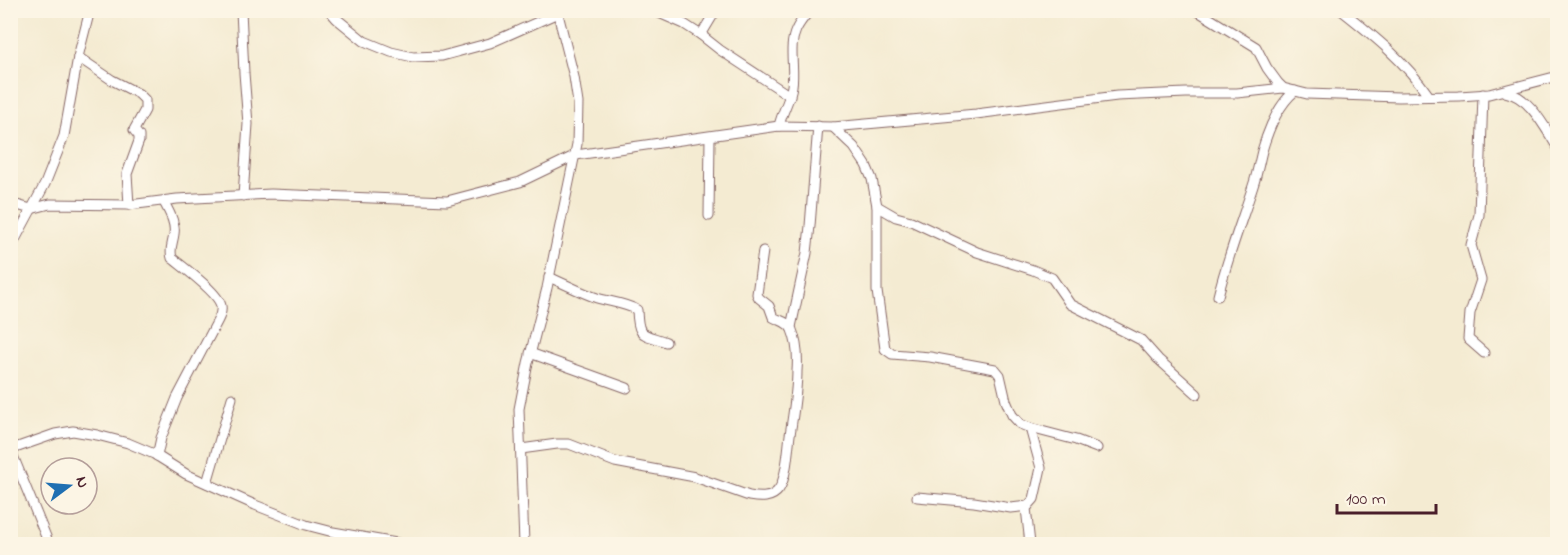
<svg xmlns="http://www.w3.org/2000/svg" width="1568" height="555" font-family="'Indie Flower',sans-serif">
<rect width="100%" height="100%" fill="#fcf5e5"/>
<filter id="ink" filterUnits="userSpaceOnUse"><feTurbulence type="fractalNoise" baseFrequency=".0167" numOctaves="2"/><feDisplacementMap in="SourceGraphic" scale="12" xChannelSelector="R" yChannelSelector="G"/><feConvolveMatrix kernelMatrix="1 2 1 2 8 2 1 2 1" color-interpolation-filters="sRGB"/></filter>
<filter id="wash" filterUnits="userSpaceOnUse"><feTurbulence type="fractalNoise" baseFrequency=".008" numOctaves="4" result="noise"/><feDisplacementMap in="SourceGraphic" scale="24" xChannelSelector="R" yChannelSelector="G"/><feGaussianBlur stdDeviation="1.35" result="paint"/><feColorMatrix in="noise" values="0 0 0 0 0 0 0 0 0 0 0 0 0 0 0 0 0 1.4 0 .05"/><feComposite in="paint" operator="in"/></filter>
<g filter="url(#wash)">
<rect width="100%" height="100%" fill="#f4ebd2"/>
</g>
<g filter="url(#ink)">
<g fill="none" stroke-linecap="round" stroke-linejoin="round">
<!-- minor casing -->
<g stroke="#866665" stroke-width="11">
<g id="minor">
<polyline points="241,10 244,73 248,124 243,196"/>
<polyline points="329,10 337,19 364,41 391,52 413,57 442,56 490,43 558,13"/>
<polyline points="652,10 684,24 701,35 720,50 790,96"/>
<polyline points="1196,10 1256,47 1267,68 1278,83 1283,88 1307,94 1399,97 1459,96 1489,94 1558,76"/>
<path d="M1341 10C1374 36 1405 61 1429 96"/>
<polyline points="701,35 716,10"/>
<polyline points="78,57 112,80 139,94 145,100 145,110 134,130 139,136 139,141 127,174 129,205"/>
<path d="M1505 92C1530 96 1545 128 1558 148"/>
<polyline points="1483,94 1479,215 1471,245 1481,280 1470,313 1468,339 1484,353"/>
<path d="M779 126C782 112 790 100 792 86 795 68 788 47 796 30 799 23 805 16 810 10"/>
<polyline points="833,127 854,147 866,165 872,179 877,206 877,291 885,349 892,354 930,357 995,369 1000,375 1006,401 1012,415 1020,424 1030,428 1076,440 1097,448"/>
<polyline points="10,203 31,209 50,204 129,205 177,199 271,194 447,201 520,182 576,155 779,126 833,127 976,114 1117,96 1186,93 1237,93 1283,88"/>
<polyline points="877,206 896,217 911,221 977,252 1033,270 1052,278 1070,304 1141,340 1158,359 1197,394"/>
<polyline points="709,216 710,137"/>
<polyline points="10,249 45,184 64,136 78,57 90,10"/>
<path d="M549 277C565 284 580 292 597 298 610 302 625 303 637 310 638 338 642 333 666 342"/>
<path d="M1218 296C1227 259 1241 223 1253 186 1257 174 1259 163 1262 151 1268 130 1278 105 1295 91"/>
<polyline points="791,327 807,253 810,226 818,126"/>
<polyline points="530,353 627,388"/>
<path d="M521 449 557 444H569L615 462 695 477 749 496C760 498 772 499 779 489 787 477 788 449 790 435 793 414 797 392 797 371 798 358 797 342 792 330 789 322 780 321 773 317L769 306 759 298 757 294 763 251"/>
<polyline points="10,451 18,447 55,434 73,431 97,435 128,443 154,454 186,474 255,505 306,525 333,532 402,544"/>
<polyline points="11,451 49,544"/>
<path d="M157 456 161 438 177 398 218 320C220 316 222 311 221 306 219 293 183 267 172 258 169 249 173 243 174 234 176 223 169 212 164 202"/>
<polyline points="207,483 232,398"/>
<polyline points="917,497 974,502 1011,508 1028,506"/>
<polyline points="524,544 519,409 528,363 547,288 577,144 578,103 574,77 557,10"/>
<polyline points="1030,544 1026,508 1034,499 1041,468 1030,428"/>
</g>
</g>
<!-- minor -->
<use href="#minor" stroke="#fff" stroke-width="9"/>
</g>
</g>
<!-- margin -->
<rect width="1568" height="555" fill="none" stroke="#fcf5e5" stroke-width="36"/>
<!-- north arrow -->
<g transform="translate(69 486) rotate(74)"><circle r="28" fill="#fcf5e5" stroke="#b59f9b" stroke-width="1.5"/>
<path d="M0-4.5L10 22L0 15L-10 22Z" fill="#1f6fb2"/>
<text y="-9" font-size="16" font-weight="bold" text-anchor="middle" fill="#4a1f2b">N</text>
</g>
<!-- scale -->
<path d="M1337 504v9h99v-9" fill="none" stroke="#4a1f2b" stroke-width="3"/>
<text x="1346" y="504" font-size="18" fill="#4a1f2b" stroke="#fcf5e5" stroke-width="4.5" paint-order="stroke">100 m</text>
</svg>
